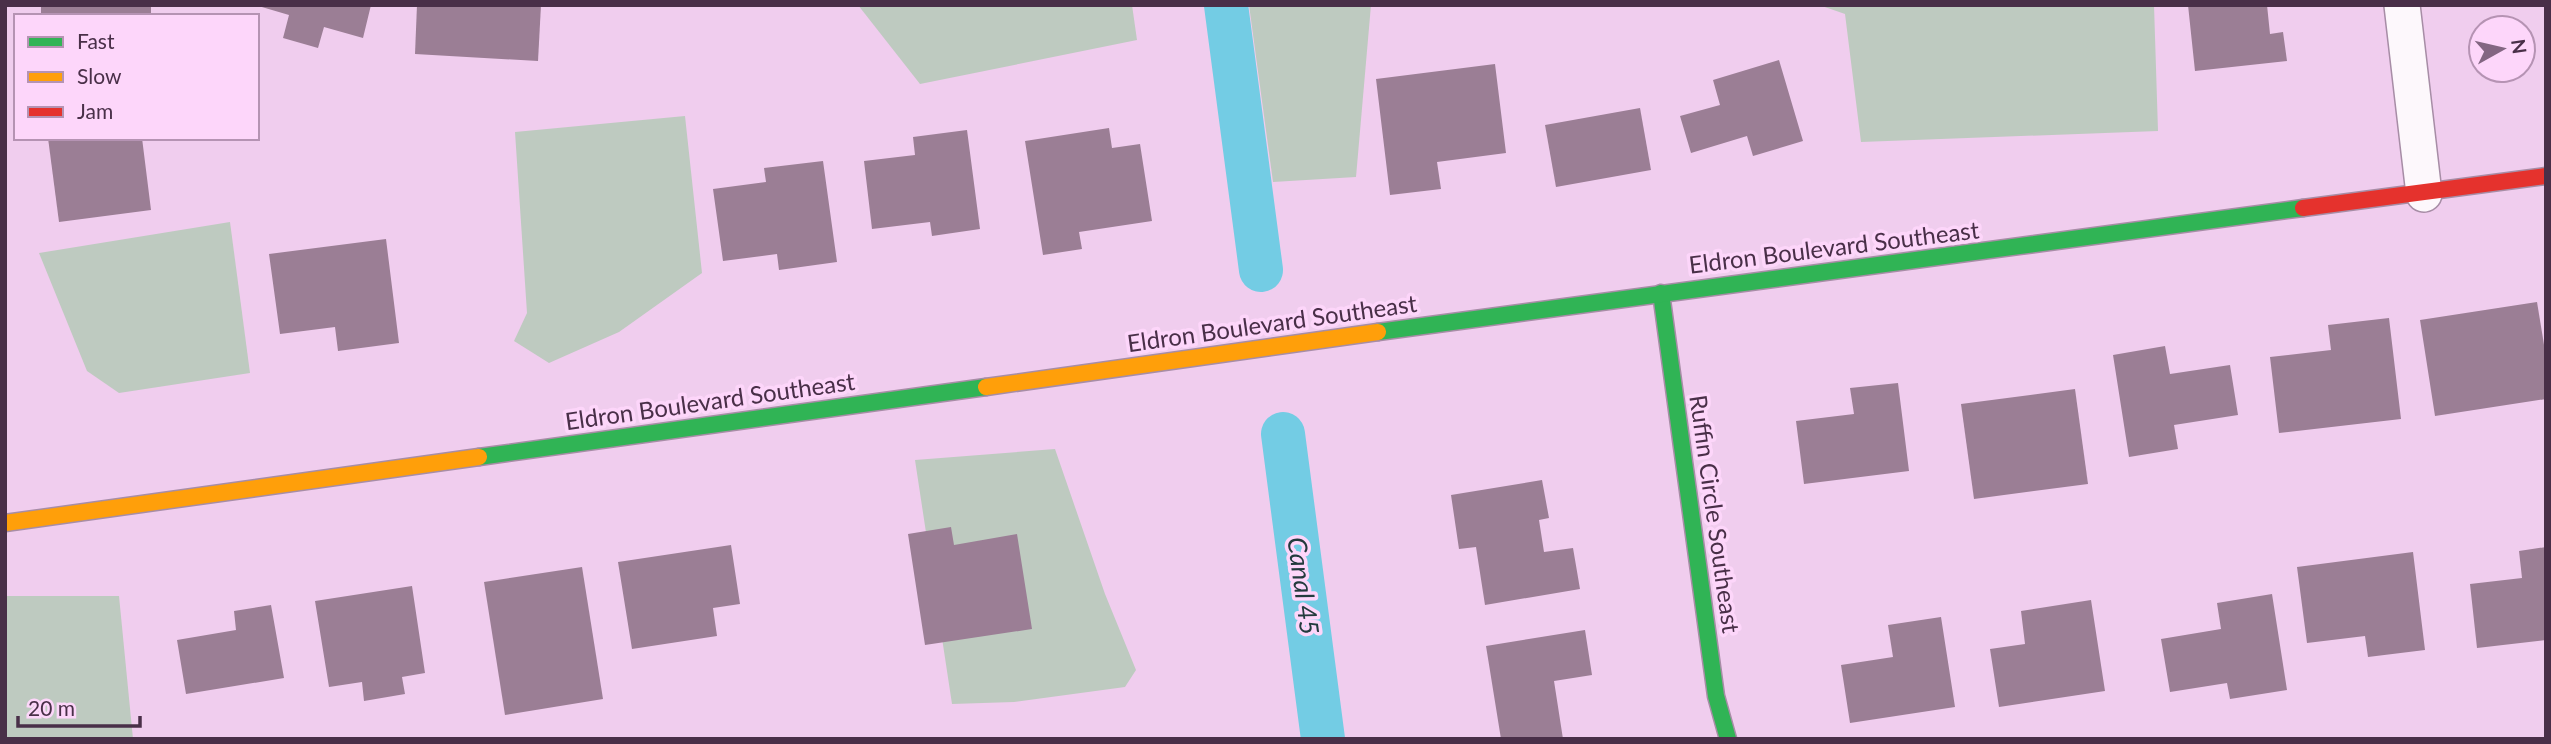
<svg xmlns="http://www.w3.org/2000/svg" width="2551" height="744" font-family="Lato,sans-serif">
<rect width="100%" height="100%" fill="#f0cdee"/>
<!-- green -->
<g fill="#becac0">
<polygon points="858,5 1132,5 1137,40 920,84"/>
<polygon points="1249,5 1371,5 1356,177 1273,182"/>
<polygon points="1819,5 2154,5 2158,131 1861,142 1845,14"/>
<polygon points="685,116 702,273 619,332 549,363 514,341 527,313 515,132"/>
<polygon points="230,222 250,373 119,393 87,371 39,253"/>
<polygon points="1055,449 1105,594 1136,670 1125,687 1014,702 952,704 915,460"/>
<polygon points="5,596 119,596 133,739 5,739"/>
</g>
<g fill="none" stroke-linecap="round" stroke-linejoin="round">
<!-- canal -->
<g stroke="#73cce4" stroke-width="44">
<polyline points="1226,5 1261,270"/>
<polyline points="1283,434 1323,739"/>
</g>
</g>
<!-- building -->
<g fill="#9b7e95">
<polygon points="68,5 151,5 151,16 41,16 41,6"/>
<polygon points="255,5 371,5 363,38 324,27 318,48 283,38 289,15"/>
<polygon points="417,5 541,5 538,61 415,54"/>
<polygon points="2188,5 2267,5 2270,34 2283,32 2287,61 2195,71"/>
<polygon points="1779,60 1803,141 1753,156 1747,136 1691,153 1680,116 1720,105 1713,80"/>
<polygon points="1495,64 1506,153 1437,162 1441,189 1390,195 1376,79"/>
<polygon points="1640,108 1651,170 1556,187 1545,125"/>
<polygon points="1109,128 1112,148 1140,144 1152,221 1079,232 1082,249 1043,255 1025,141"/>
<polygon points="967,130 980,229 932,236 930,222 872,229 864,161 915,155 913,137"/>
<polygon points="48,138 142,138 151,210 59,222"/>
<polygon points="823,161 837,262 779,270 777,254 723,261 713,189 766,182 764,168"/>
<polygon points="386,239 399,343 338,351 335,327 280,334 269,254"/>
<polygon points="2537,302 2546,357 2546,399 2435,416 2420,320"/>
<polygon points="2389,318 2401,419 2279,433 2270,357 2331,350 2328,325"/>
<polygon points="2165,346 2170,374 2230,365 2238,415 2174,425 2178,449 2129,457 2113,355"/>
<polygon points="1898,383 1909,471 1804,484 1796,421 1854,414 1850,388"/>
<polygon points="2075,389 2088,484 1974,499 1961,404"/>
<polygon points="1542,480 1549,518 1539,520 1544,552 1573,548 1580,589 1485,605 1476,547 1459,549 1451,495"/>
<polygon points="951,527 954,545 1017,534 1032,629 925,645 908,534"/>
<polygon points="731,545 740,604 713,608 717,636 632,649 618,562"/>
<polygon points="2546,547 2546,640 2477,648 2470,584 2522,578 2519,551"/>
<polygon points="2413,552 2425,650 2368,657 2365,636 2307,643 2297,567"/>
<polygon points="582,567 603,699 505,715 484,582"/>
<polygon points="412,586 425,673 402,677 405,694 364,701 362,682 329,687 315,601"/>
<polygon points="2272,594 2287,690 2230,699 2227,683 2170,692 2161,639 2221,629 2217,603"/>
<polygon points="2091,600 2105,691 1999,707 1990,649 2025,644 2021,611"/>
<polygon points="271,605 284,678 186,694 177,640 236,630 234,611"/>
<polygon points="1941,617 1955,707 1850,723 1841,665 1893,657 1888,625"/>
<polygon points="1585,630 1592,675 1554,681 1563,739 1501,739 1486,646"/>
</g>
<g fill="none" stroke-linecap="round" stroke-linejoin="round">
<!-- street casing -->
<g stroke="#a78da6" stroke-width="38">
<polyline id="street" points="2402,5 2424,194"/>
</g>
<!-- fast casing -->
<g stroke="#a78da6" stroke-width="19">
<g id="fast">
<polyline points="1661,293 1716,696 1728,739"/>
<polyline points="1378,332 2303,208"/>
<polyline points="479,457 986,387"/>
</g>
</g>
<!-- slow casing -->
<g stroke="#a78da6" stroke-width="19">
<g id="slow">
<polyline points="986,387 1378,332"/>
<polyline points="5,523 479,457"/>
</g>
</g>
<!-- jam casing -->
<g stroke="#a78da6" stroke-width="19">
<polyline id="jam" points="2303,208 2546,176"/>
</g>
<!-- street -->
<use href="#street" stroke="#fdf8fc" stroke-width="35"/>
<!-- fast -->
<use href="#fast" stroke="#30b455" stroke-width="16"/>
<!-- slow -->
<use href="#slow" stroke="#ff9f0a" stroke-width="16"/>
<!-- jam -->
<use href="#jam" stroke="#e5322d" stroke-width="16"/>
</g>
<g text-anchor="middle" stroke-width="7" stroke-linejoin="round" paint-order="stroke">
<!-- street labels -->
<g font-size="24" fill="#492f48" stroke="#fdd6fa">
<text transform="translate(1834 248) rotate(-7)" y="8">Eldron Boulevard Southeast</text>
<text transform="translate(1272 324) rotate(-8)" y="8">Eldron Boulevard Southeast</text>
<text transform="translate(710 402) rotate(-8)" y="8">Eldron Boulevard Southeast</text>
<text transform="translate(1714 514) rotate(82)" y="8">Ruffin Circle Southeast</text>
</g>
<!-- water labels -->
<g font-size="26" font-style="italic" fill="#233b3e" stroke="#fdd6fa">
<text transform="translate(1303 586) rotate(82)" y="9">Canal 45</text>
</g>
</g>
<!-- border -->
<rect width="2551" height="744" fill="none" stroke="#492f48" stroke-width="14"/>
<!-- legend -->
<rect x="14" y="14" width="245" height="126" fill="#fdd6fa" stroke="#b593b3" stroke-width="2"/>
<rect x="28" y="37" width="35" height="10" fill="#30b455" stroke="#b593b3" stroke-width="2"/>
<text x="77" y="49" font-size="21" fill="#492f48">Fast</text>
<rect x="28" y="72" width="35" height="10" fill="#ff9f0a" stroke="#b593b3" stroke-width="2"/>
<text x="77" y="84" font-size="21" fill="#492f48">Slow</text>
<rect x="28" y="107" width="35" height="10" fill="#e5322d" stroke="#b593b3" stroke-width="2"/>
<text x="77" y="119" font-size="21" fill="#492f48">Jam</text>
<!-- north arrow -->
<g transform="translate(2502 49) rotate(82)"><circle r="33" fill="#fdd6fa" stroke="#b593b3" stroke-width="2"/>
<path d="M0-5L12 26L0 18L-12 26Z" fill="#836682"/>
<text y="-10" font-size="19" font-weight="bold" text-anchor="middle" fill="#492f48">N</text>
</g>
<!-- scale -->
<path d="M18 716v10h122v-10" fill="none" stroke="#492f48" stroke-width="3.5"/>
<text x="28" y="716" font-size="21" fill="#492f48" stroke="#fdd6fa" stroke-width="5" paint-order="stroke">20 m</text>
</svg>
